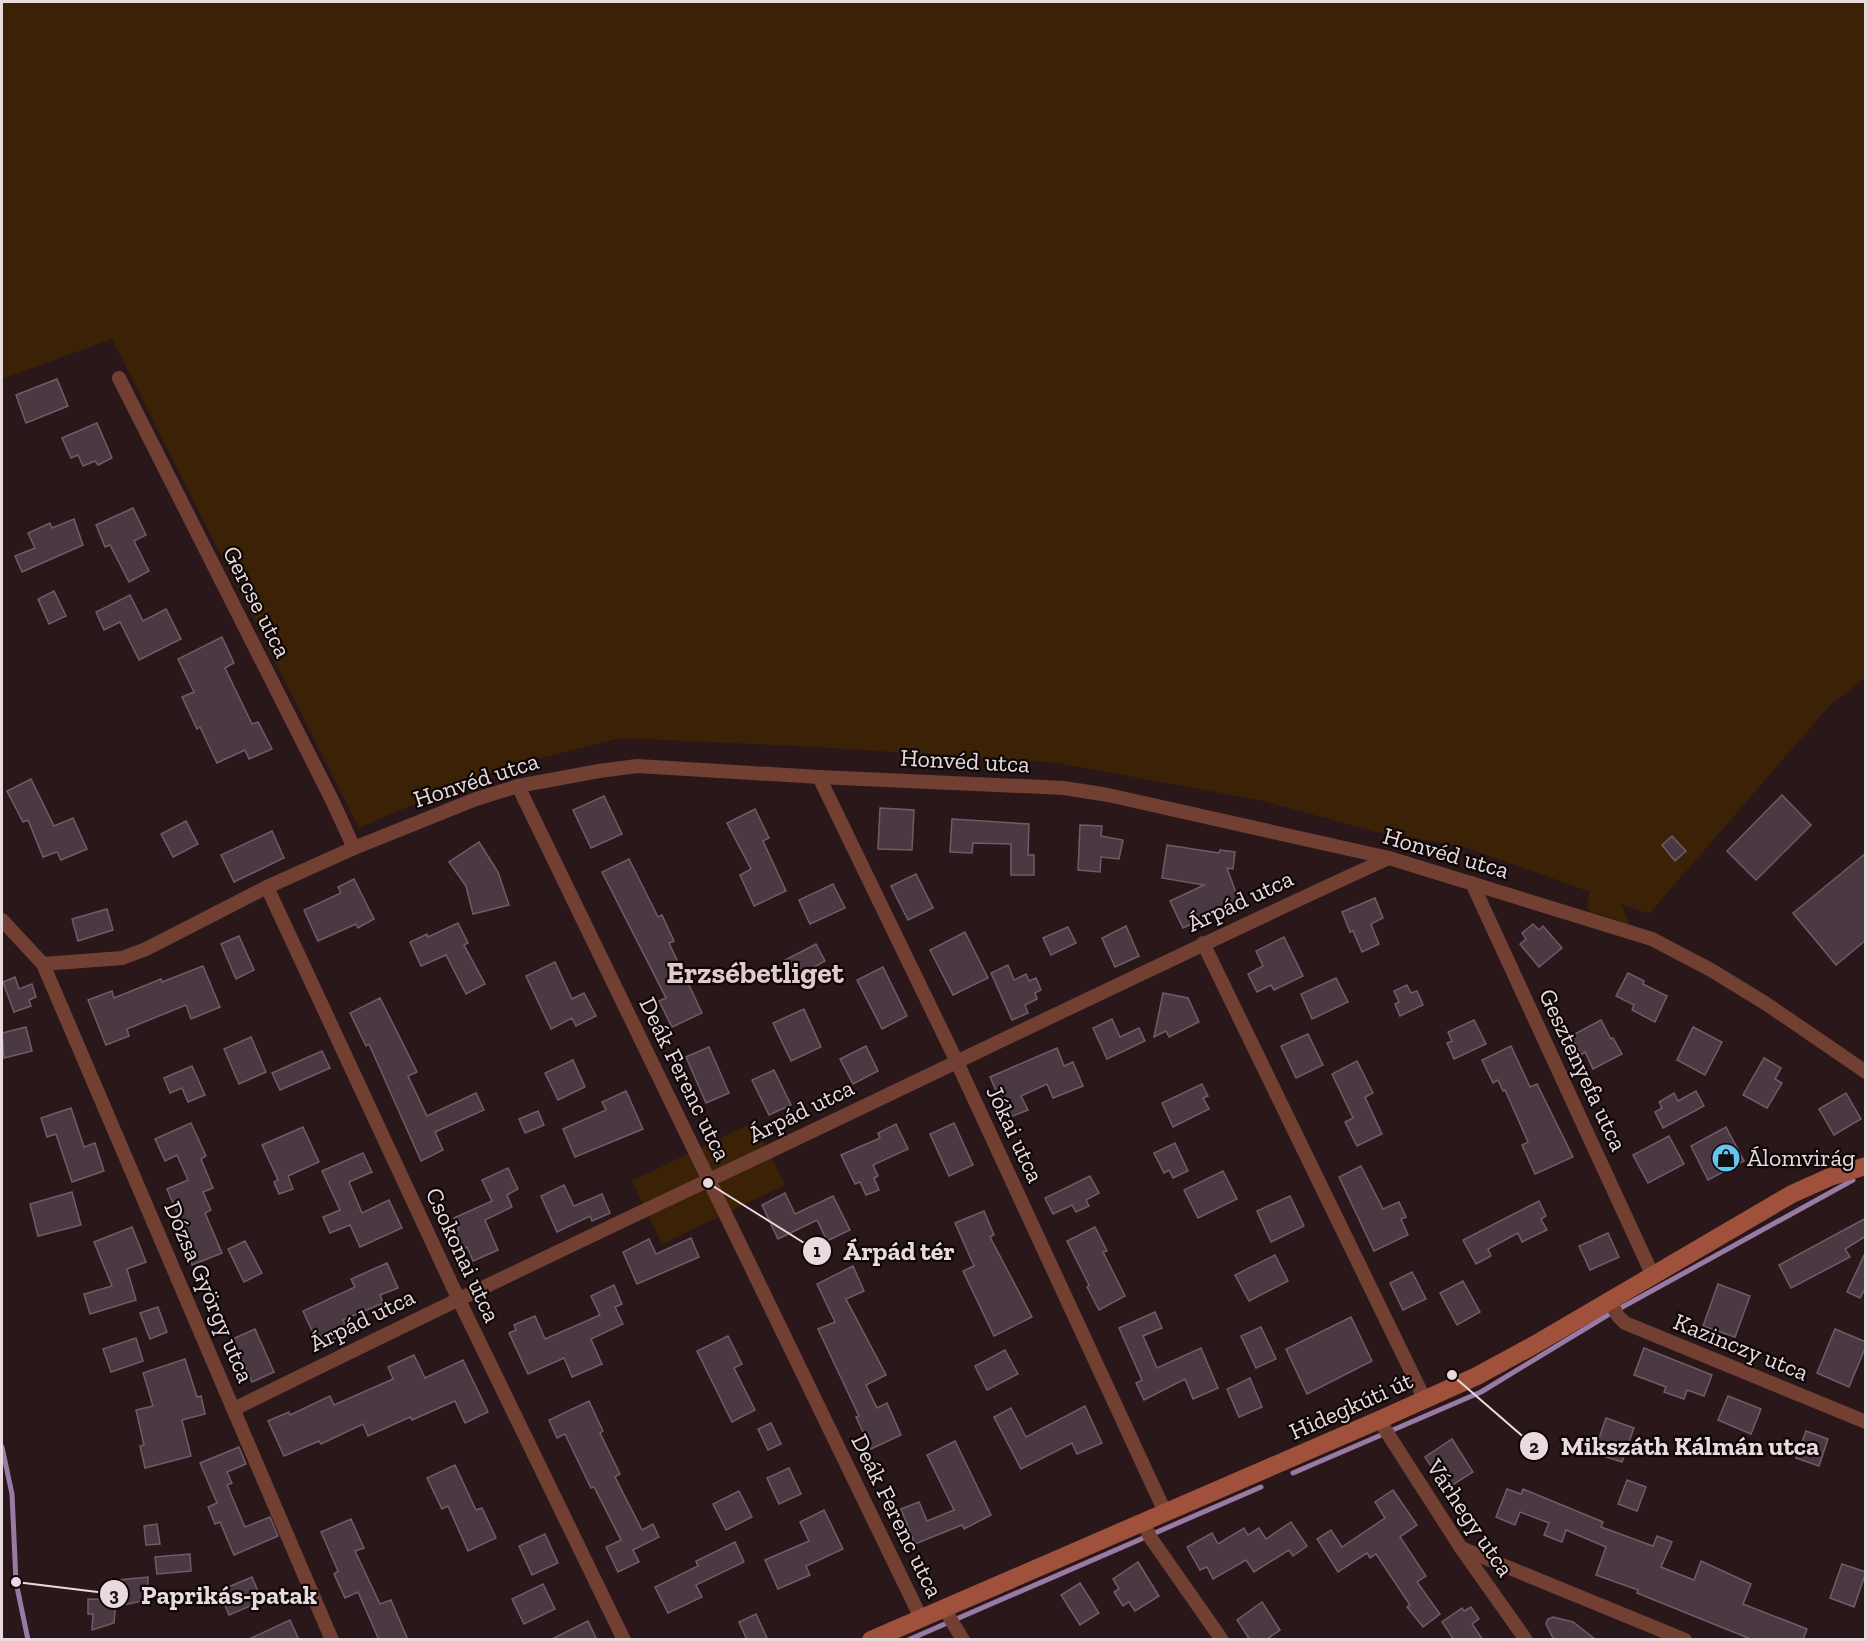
<svg xmlns="http://www.w3.org/2000/svg" width="1867" height="1641" font-family="'Zilla Slab',serif">
<rect width="100%" height="100%" fill="#2a171a"/>
<!-- green -->
<g fill="#3b2206">
<polygon points="2,2 1865,2 1865,678 1830,705 1649,914 1621,904 1630,925 1628,926 1616,919 1590,913 1587,904 1590,892 1462,846 1376,832 1264,801 1058,763 818,747 620,738 517,764 465,782 359,828 112,339 2,379"/>
<polygon points="754,1122 785,1185 662,1244 632,1181"/>
</g>
<g fill="none" stroke-linecap="round" stroke-linejoin="round">
<!-- stream -->
<g stroke="#987aa4" stroke-width="5">
<polyline points="2,1447 12,1494 16,1582 28,1640"/>
<polyline points="1293,1473 1481,1392 1606,1316 1853,1180"/>
<polyline points="908,1640 1261,1487"/>
</g>
</g>
<!-- building -->
<g fill="#4a3843" stroke="#705c68" stroke-width="1.5">
<polygon points="57,379 68,406 26,423 16,395"/>
<polygon points="97,423 112,458 98,465 95,461 83,466 78,455 71,458 62,438"/>
<polygon points="133,508 146,535 134,541 149,571 129,582 110,545 105,547 96,525"/>
<polygon points="74,519 83,545 22,572 15,556 35,548 28,533 50,523 52,528"/>
<polygon points="54,591 66,616 49,624 38,599"/>
<polygon points="130,595 143,621 166,609 181,639 139,660 120,622 104,630 96,612"/>
<polygon points="222,637 234,663 225,668 252,724 258,722 272,749 249,759 245,750 217,763 200,727 197,729 182,697 194,692 178,659"/>
<polygon points="31,779 54,826 73,818 87,849 61,860 57,852 43,857 28,820 23,822 7,791"/>
<polygon points="1782,795 1811,825 1756,880 1727,851"/>
<polygon points="604,796 622,834 591,848 573,810"/>
<polygon points="880,808 914,810 912,850 878,849"/>
<polygon points="755,809 769,838 763,841 786,891 754,906 740,875 751,869 727,823"/>
<polygon points="952,819 1029,824 1028,855 1034,855 1034,875 1011,875 1011,844 973,843 972,853 950,852"/>
<polygon points="186,821 198,844 173,857 161,834"/>
<polygon points="1080,825 1102,826 1101,836 1123,840 1119,859 1101,857 1100,872 1078,870"/>
<polygon points="272,831 284,858 234,882 221,855"/>
<polygon points="1672,836 1686,851 1675,861 1662,845"/>
<polygon points="479,842 498,872 509,905 473,914 466,886 449,862"/>
<polygon points="1167,845 1219,853 1220,850 1235,852 1233,869 1227,868 1240,904 1225,910 1225,908 1183,928 1170,901 1204,885 1162,878"/>
<polygon points="1866,853 1866,940 1836,965 1793,913"/>
<polygon points="629,859 658,917 662,915 674,941 669,943 702,1013 672,1027 659,1001 666,998 602,872"/>
<polygon points="916,874 933,908 908,920 891,886"/>
<polygon points="354,879 374,919 358,928 356,924 318,941 304,910 341,893 338,887"/>
<polygon points="833,884 845,908 810,924 799,900"/>
<polygon points="1375,898 1383,918 1371,924 1379,944 1362,952 1353,931 1350,932 1342,912"/>
<polygon points="107,909 113,930 78,941 72,919"/>
<polygon points="458,923 468,943 464,945 485,984 466,994 446,955 421,966 410,942 427,934 428,937"/>
<polygon points="1533,924 1539,930 1543,926 1562,948 1539,967 1520,944 1526,939 1522,933"/>
<polygon points="1126,926 1139,956 1115,967 1102,938"/>
<polygon points="1068,927 1076,943 1051,955 1043,938"/>
<polygon points="965,932 988,978 953,995 930,950"/>
<polygon points="239,936 254,970 236,979 221,944"/>
<polygon points="1284,937 1303,976 1274,990 1271,985 1257,992 1248,974 1263,966 1256,951"/>
<polygon points="816,944 825,961 807,971 810,977 798,983 785,960"/>
<polygon points="555,962 572,999 584,993 596,1016 576,1026 572,1018 551,1029 526,976"/>
<polygon points="1008,965 1014,980 1026,974 1029,981 1036,978 1041,990 1035,993 1037,999 1025,1005 1028,1013 1012,1020 991,973"/>
<polygon points="203,966 220,1007 191,1019 186,1005 127,1029 129,1036 106,1045 88,1000 112,991 114,998 161,979 162,982"/>
<polygon points="883,967 907,1016 882,1029 857,980"/>
<polygon points="1628,973 1644,981 1643,984 1667,996 1655,1022 1632,1010 1634,1005 1616,996"/>
<polygon points="15,977 19,989 32,984 36,997 29,1000 31,1006 14,1012 3,982"/>
<polygon points="1336,978 1348,1002 1312,1019 1301,994"/>
<polygon points="1407,985 1411,993 1417,991 1423,1005 1400,1016 1395,1004 1399,1002 1394,991"/>
<polygon points="1163,993 1188,998 1199,1022 1169,1037 1166,1031 1154,1037"/>
<polygon points="380,998 417,1072 408,1076 427,1116 476,1093 484,1110 435,1132 443,1150 421,1161 369,1044 366,1046 350,1013"/>
<polygon points="804,1009 821,1047 791,1061 773,1023"/>
<polygon points="1112,1019 1120,1037 1139,1028 1145,1041 1107,1059 1093,1028"/>
<polygon points="1474,1020 1486,1044 1454,1059 1447,1043 1452,1041 1448,1032"/>
<polygon points="1601,1020 1611,1039 1613,1038 1622,1054 1593,1069 1585,1052 1581,1055 1571,1036"/>
<polygon points="26,1027 32,1051 4,1058 2,1033"/>
<polygon points="1693,1027 1722,1042 1705,1075 1677,1060"/>
<polygon points="1308,1034 1323,1065 1296,1078 1281,1046"/>
<polygon points="251,1037 266,1072 239,1084 224,1049"/>
<polygon points="866,1046 878,1071 853,1084 840,1059"/>
<polygon points="1511,1046 1530,1087 1537,1084 1573,1157 1535,1174 1522,1145 1528,1142 1505,1090 1503,1091 1498,1080 1493,1083 1482,1060"/>
<polygon points="709,1047 729,1093 706,1103 686,1057"/>
<polygon points="1057,1048 1064,1066 1073,1062 1083,1086 1053,1098 1047,1084 1021,1096 1028,1110 1008,1118 990,1077"/>
<polygon points="322,1051 330,1068 280,1090 272,1073"/>
<polygon points="1764,1058 1781,1068 1775,1079 1782,1083 1767,1108 1743,1095"/>
<polygon points="573,1060 585,1087 558,1100 545,1073"/>
<polygon points="1357,1061 1373,1093 1365,1097 1382,1134 1357,1146 1345,1122 1353,1118 1332,1074"/>
<polygon points="192,1066 205,1095 188,1102 182,1088 170,1093 164,1078"/>
<polygon points="774,1070 791,1105 769,1115 752,1080"/>
<polygon points="1202,1084 1208,1096 1203,1098 1209,1109 1173,1127 1162,1103"/>
<polygon points="626,1091 643,1129 575,1157 563,1129 606,1110 602,1102"/>
<polygon points="1696,1091 1704,1106 1663,1128 1655,1112 1662,1108 1659,1102 1674,1093 1678,1101"/>
<polygon points="1846,1093 1861,1119 1834,1135 1819,1109"/>
<polygon points="71,1108 84,1147 95,1143 104,1171 72,1182 56,1134 47,1137 41,1118"/>
<polygon points="538,1111 544,1125 525,1133 519,1119"/>
<polygon points="191,1123 206,1156 201,1159 213,1188 203,1192 211,1210 205,1213 222,1253 192,1265 180,1234 185,1232 167,1189 188,1180 177,1155 165,1161 155,1139"/>
<polygon points="954,1123 973,1165 949,1176 930,1134"/>
<polygon points="896,1124 908,1149 873,1165 878,1176 874,1178 879,1190 866,1195 860,1182 855,1184 841,1155 880,1138 878,1133"/>
<polygon points="303,1127 319,1162 288,1176 293,1189 279,1194 274,1182 278,1180 262,1145"/>
<polygon points="1726,1127 1744,1161 1708,1180 1691,1146"/>
<polygon points="1669,1136 1684,1164 1648,1183 1633,1155"/>
<polygon points="1175,1143 1188,1171 1173,1178 1169,1170 1164,1173 1154,1153"/>
<polygon points="363,1153 372,1172 349,1182 362,1213 389,1200 402,1228 360,1247 350,1225 330,1233 323,1217 340,1210 322,1171"/>
<polygon points="1361,1166 1383,1209 1399,1202 1406,1217 1401,1219 1408,1235 1374,1251 1339,1177"/>
<polygon points="508,1168 518,1189 507,1195 512,1207 485,1220 498,1250 473,1261 467,1247 461,1250 453,1232 459,1229 454,1218 492,1201 482,1180"/>
<polygon points="1223,1171 1237,1199 1198,1218 1184,1190"/>
<polygon points="1090,1176 1099,1193 1086,1200 1089,1206 1076,1212 1072,1205 1053,1214 1045,1198"/>
<polygon points="564,1185 574,1206 602,1194 610,1213 592,1221 590,1216 557,1232 541,1196"/>
<polygon points="72,1192 81,1225 38,1236 30,1204"/>
<polygon points="785,1193 795,1214 833,1196 850,1230 827,1241 817,1220 778,1239 762,1205"/>
<polygon points="1290,1196 1304,1226 1271,1242 1257,1211"/>
<polygon points="1539,1201 1546,1216 1541,1219 1547,1230 1522,1242 1518,1233 1488,1249 1491,1256 1476,1264 1463,1240"/>
<polygon points="984,1211 994,1235 990,1237 1032,1317 994,1336 963,1271 974,1266 955,1223"/>
<polygon points="1866,1218 1866,1236 1845,1249 1850,1257 1791,1288 1779,1265"/>
<polygon points="132,1227 146,1262 127,1269 136,1300 90,1314 84,1294 112,1286 94,1242"/>
<polygon points="1095,1227 1107,1251 1103,1252 1125,1296 1099,1310 1087,1287 1089,1285 1067,1241"/>
<polygon points="1608,1233 1619,1257 1590,1270 1579,1246"/>
<polygon points="691,1238 699,1257 637,1284 623,1252 649,1239 656,1254"/>
<polygon points="245,1241 262,1273 244,1282 228,1249"/>
<polygon points="1866,1251 1866,1287 1860,1298 1847,1292"/>
<polygon points="1275,1255 1288,1281 1249,1301 1235,1275"/>
<polygon points="387,1263 398,1288 380,1295 383,1303 343,1320 349,1332 319,1346 303,1311 355,1287 351,1279"/>
<polygon points="853,1266 864,1291 846,1299 886,1375 866,1385 877,1408 887,1403 901,1435 871,1449 856,1417 859,1416 818,1329 835,1322 817,1284"/>
<polygon points="1412,1272 1426,1299 1403,1310 1390,1283"/>
<polygon points="1463,1281 1480,1312 1457,1325 1440,1293"/>
<polygon points="1718,1284 1750,1296 1735,1337 1703,1326"/>
<polygon points="614,1285 622,1304 615,1307 623,1324 591,1339 602,1364 572,1377 564,1358 528,1374 509,1333 516,1330 514,1325 535,1316 545,1339 600,1315 591,1296"/>
<polygon points="158,1307 167,1332 150,1339 140,1313"/>
<polygon points="1155,1312 1162,1328 1143,1336 1157,1368 1201,1348 1218,1388 1193,1399 1185,1379 1144,1400 1136,1383 1142,1380 1119,1328"/>
<polygon points="1351,1317 1372,1361 1307,1394 1286,1349"/>
<polygon points="1261,1327 1276,1359 1256,1368 1241,1336"/>
<polygon points="255,1329 274,1372 252,1382 233,1339"/>
<polygon points="1835,1329 1866,1342 1866,1346 1849,1387 1817,1373"/>
<polygon points="728,1336 742,1364 734,1368 755,1410 732,1422 697,1351"/>
<polygon points="136,1338 143,1361 111,1372 103,1349"/>
<polygon points="1644,1348 1712,1375 1704,1396 1687,1390 1684,1399 1664,1392 1666,1387 1634,1375"/>
<polygon points="1005,1350 1018,1374 987,1390 975,1366"/>
<polygon points="414,1355 425,1378 463,1360 488,1412 465,1423 455,1401 412,1420 410,1417 368,1436 363,1424 321,1444 319,1441 284,1456 268,1421 289,1412 290,1415 330,1396 334,1405 393,1379 388,1367"/>
<polygon points="185,1359 197,1397 201,1396 205,1414 182,1420 191,1456 145,1468 140,1446 144,1445 136,1410 153,1406 143,1373"/>
<polygon points="1250,1378 1262,1407 1239,1417 1227,1389"/>
<polygon points="1728,1396 1761,1409 1751,1434 1718,1420"/>
<polygon points="589,1401 603,1431 600,1433 620,1474 615,1477 642,1530 653,1524 659,1537 633,1550 639,1562 618,1572 606,1547 621,1540 594,1487 591,1488 565,1434 557,1438 549,1420"/>
<polygon points="1085,1406 1102,1443 1077,1454 1072,1443 1021,1469 994,1417 1011,1408 1026,1437"/>
<polygon points="1606,1418 1634,1428 1622,1462 1594,1453"/>
<polygon points="771,1423 781,1444 768,1450 758,1429"/>
<polygon points="1806,1431 1828,1439 1819,1466 1796,1458"/>
<polygon points="1452,1439 1473,1472 1446,1489 1425,1457"/>
<polygon points="955,1441 991,1515 964,1529 962,1525 915,1544 901,1509 919,1502 927,1521 954,1510 927,1455"/>
<polygon points="239,1447 246,1464 227,1472 232,1483 227,1485 245,1527 270,1517 278,1536 234,1555 220,1522 215,1524 208,1507 217,1503 200,1463"/>
<polygon points="455,1465 476,1510 482,1508 496,1538 468,1551 448,1506 442,1509 427,1478"/>
<polygon points="789,1468 801,1494 779,1504 767,1478"/>
<polygon points="1627,1480 1646,1487 1637,1511 1618,1504"/>
<polygon points="1507,1489 1521,1494 1523,1489 1603,1522 1601,1527 1653,1546 1657,1536 1672,1542 1661,1567 1694,1580 1701,1561 1751,1584 1743,1604 1807,1629 1803,1640 1753,1640 1637,1593 1638,1590 1596,1575 1606,1547 1566,1530 1562,1542 1544,1535 1549,1523 1520,1512 1515,1525 1496,1517"/>
<polygon points="1393,1490 1417,1525 1400,1537 1426,1576 1417,1582 1440,1614 1423,1627 1407,1607 1410,1605 1376,1554 1370,1558 1367,1553 1338,1572 1317,1539 1331,1530 1342,1547 1385,1518 1375,1502"/>
<polygon points="739,1491 752,1517 726,1530 713,1504"/>
<polygon points="824,1510 843,1549 806,1566 810,1575 778,1589 765,1560 809,1541 800,1522"/>
<polygon points="351,1519 364,1548 355,1551 380,1604 391,1600 408,1640 379,1640 358,1592 345,1598 334,1574 338,1571 321,1532"/>
<polygon points="1291,1522 1307,1546 1293,1556 1289,1550 1254,1572 1246,1560 1213,1579 1207,1567 1200,1570 1187,1547 1212,1533 1218,1544 1244,1528 1248,1535 1259,1528 1266,1539"/>
<polygon points="157,1524 160,1544 146,1545 144,1526"/>
<polygon points="545,1534 558,1563 532,1575 519,1546"/>
<polygon points="735,1542 744,1562 696,1585 702,1597 668,1613 655,1587 698,1566 696,1561"/>
<polygon points="190,1554 191,1571 157,1574 155,1557"/>
<polygon points="1138,1562 1159,1596 1135,1611 1129,1602 1123,1606 1114,1592 1119,1589 1113,1579"/>
<polygon points="1842,1564 1866,1572 1854,1607 1830,1598"/>
<polygon points="148,1577 147,1600 123,1605 119,1580"/>
<polygon points="252,1577 262,1601 229,1615 219,1591"/>
<polygon points="1080,1583 1099,1613 1080,1625 1061,1595"/>
<polygon points="543,1584 555,1609 524,1624 512,1599"/>
<polygon points="88,1599 116,1600 114,1623 92,1630 93,1614 88,1614"/>
<polygon points="1262,1602 1280,1630 1266,1640 1250,1640 1237,1620"/>
<polygon points="1471,1607 1479,1619 1472,1624 1483,1640 1454,1640 1442,1622 1462,1608 1464,1611"/>
<polygon points="756,1614 768,1640 747,1640 739,1622"/>
<polygon points="1553,1617 1573,1622 1596,1640 1554,1640 1546,1624 1548,1619"/>
<polygon points="290,1620 299,1640 247,1640"/>
<polygon points="588,1621 597,1640 550,1640"/>
</g>
<g fill="none" stroke-linecap="round" stroke-linejoin="round">
<!-- minor -->
<g stroke="#714032" stroke-width="14">
<polyline points="119,378 332,800 354,848"/>
<polyline points="819,777 956,1060 1165,1512"/>
<polyline points="518,786 921,1618"/>
<polyline points="1472,883 1653,1276"/>
<polyline points="267,887 458,1298 624,1640"/>
<polyline points="2,920 43,964 332,1640"/>
<polyline points="1203,943 1425,1400"/>
<polyline points="43,964 122,958 146,949 267,887 354,848 476,799 518,786 599,771 637,766 819,777 1064,788 1108,795 1389,858 1652,939 1711,970 1765,1003 1866,1072"/>
<polyline points="1610,1301 1618,1316 1625,1323 1866,1422"/>
<path d="M234 1409C392 1331 550 1255 709 1180 936 1073 1161 962 1389 858"/>
<polyline points="1379,1420 1461,1548 1526,1640"/>
<polyline points="1143,1522 1150,1537 1222,1640"/>
<polyline points="1461,1548 1685,1640"/>
<polyline points="944,1608 963,1640"/>
</g>
<!-- secondary -->
<polyline stroke="#a0513b" stroke-width="18" points="871,1640 1379,1420 1477,1376 1534,1345 1792,1194 1830,1177 1866,1166"/>
</g>
<!-- icons -->
<defs>
<g id="shop-disc" transform="scale(1.5)"><circle r="9.5" fill="#64c5ee" stroke="#0d0607"/><path d="M-5-2.5h2.3a2.7 3.5 0 0 1 5.4 0H5L5.5 6h-11ZM-1.5-2.5h3a1.5 2.3 0 0 0-3 0Z" fill="#111"/></g>
</defs>
<g fill-rule="evenodd">
<use href="#shop-disc" x="1726" y="1158"/>
</g>
<g text-anchor="middle" stroke-width="4.5" stroke-linejoin="round" paint-order="stroke">
<!-- street labels -->
<g font-size="24" fill="#e9dbdd" stroke="#0d0607">
<text transform="translate(257 602) rotate(63)" y="8">Gercse utca</text>
<text transform="translate(965 761) rotate(3)" y="8">Honvéd utca</text>
<text transform="translate(476 780) rotate(-18)" y="8">Honvéd utca</text>
<text transform="translate(1446 853) rotate(16)" y="8">Honvéd utca</text>
<text transform="translate(1240 901) rotate(-25)" y="8">Árpád utca</text>
<text transform="translate(1583 1070) rotate(65)" y="8">Gesztenyefa utca</text>
<text transform="translate(685 1079) rotate(64)" y="8">Deák Ferenc utca</text>
<text transform="translate(801 1111) rotate(-26)" y="8">Árpád utca</text>
<text transform="translate(1015 1134) rotate(65)" y="8">Jókai utca</text>
<text transform="translate(463 1255) rotate(65)" y="8">Csokonai utca</text>
<text transform="translate(209 1292) rotate(67)" y="8">Dózsa György utca</text>
<text transform="translate(362 1320) rotate(-26)" y="8">Árpád utca</text>
<text transform="translate(1741 1347) rotate(22)" y="8">Kazinczy utca</text>
<text transform="translate(1351 1406) rotate(-24)" y="8">Hidegkúti út</text>
<text transform="translate(897 1516) rotate(64)" y="8">Deák Ferenc utca</text>
<text transform="translate(1470 1518) rotate(56)" y="8">Várhegy utca</text>
</g>
<!-- poi labels -->
<g font-size="24" fill="#e9dbdd" stroke="#0d0607" text-anchor="start">
<text x="1747" y="1166">Álomvirág</text>
</g>
<!-- district labels -->
<g font-size="30" font-weight="bold" fill="#e4c9cc" stroke="#0d0607">
<text x="755" y="983">Erzsébetliget</text>
</g>
</g>
<!-- callouts -->
<path fill="none" stroke="#e9dbdd" stroke-width="2" d="M708 1183L817 1251M1452 1375L1534 1446M16 1582L114 1594"/>
<g fill="#e9dbdd" stroke="#0d0607" stroke-width="2">
<circle cx="708" cy="1183" r="6"/>
<circle cx="1452" cy="1375" r="6"/>
<circle cx="16" cy="1582" r="6"/>
<circle cx="817" cy="1251" r="15"/>
<circle cx="1534" cy="1446" r="15"/>
<circle cx="114" cy="1594" r="15"/>
</g>
<g font-size="18" text-anchor="middle" font-weight="bold" fill="#111">
<text x="817" y="1257">1</text>
<text x="1534" y="1453">2</text>
<text x="114" y="1601">3</text>
</g>
<g font-size="26" text-anchor="middle" font-weight="bold" fill="#e9dbdd" stroke="#0d0607" stroke-width="4.5" stroke-linejoin="round" paint-order="stroke">
<text x="899" y="1260">Árpád tér</text>
<text x="1690" y="1455">Mikszáth Kálmán utca</text>
<text x="229" y="1604">Paprikás-patak</text>
</g>
<!-- border -->
<rect width="1867" height="1641" fill="none" stroke="#e9dbdd" stroke-width="6"/>
</svg>
